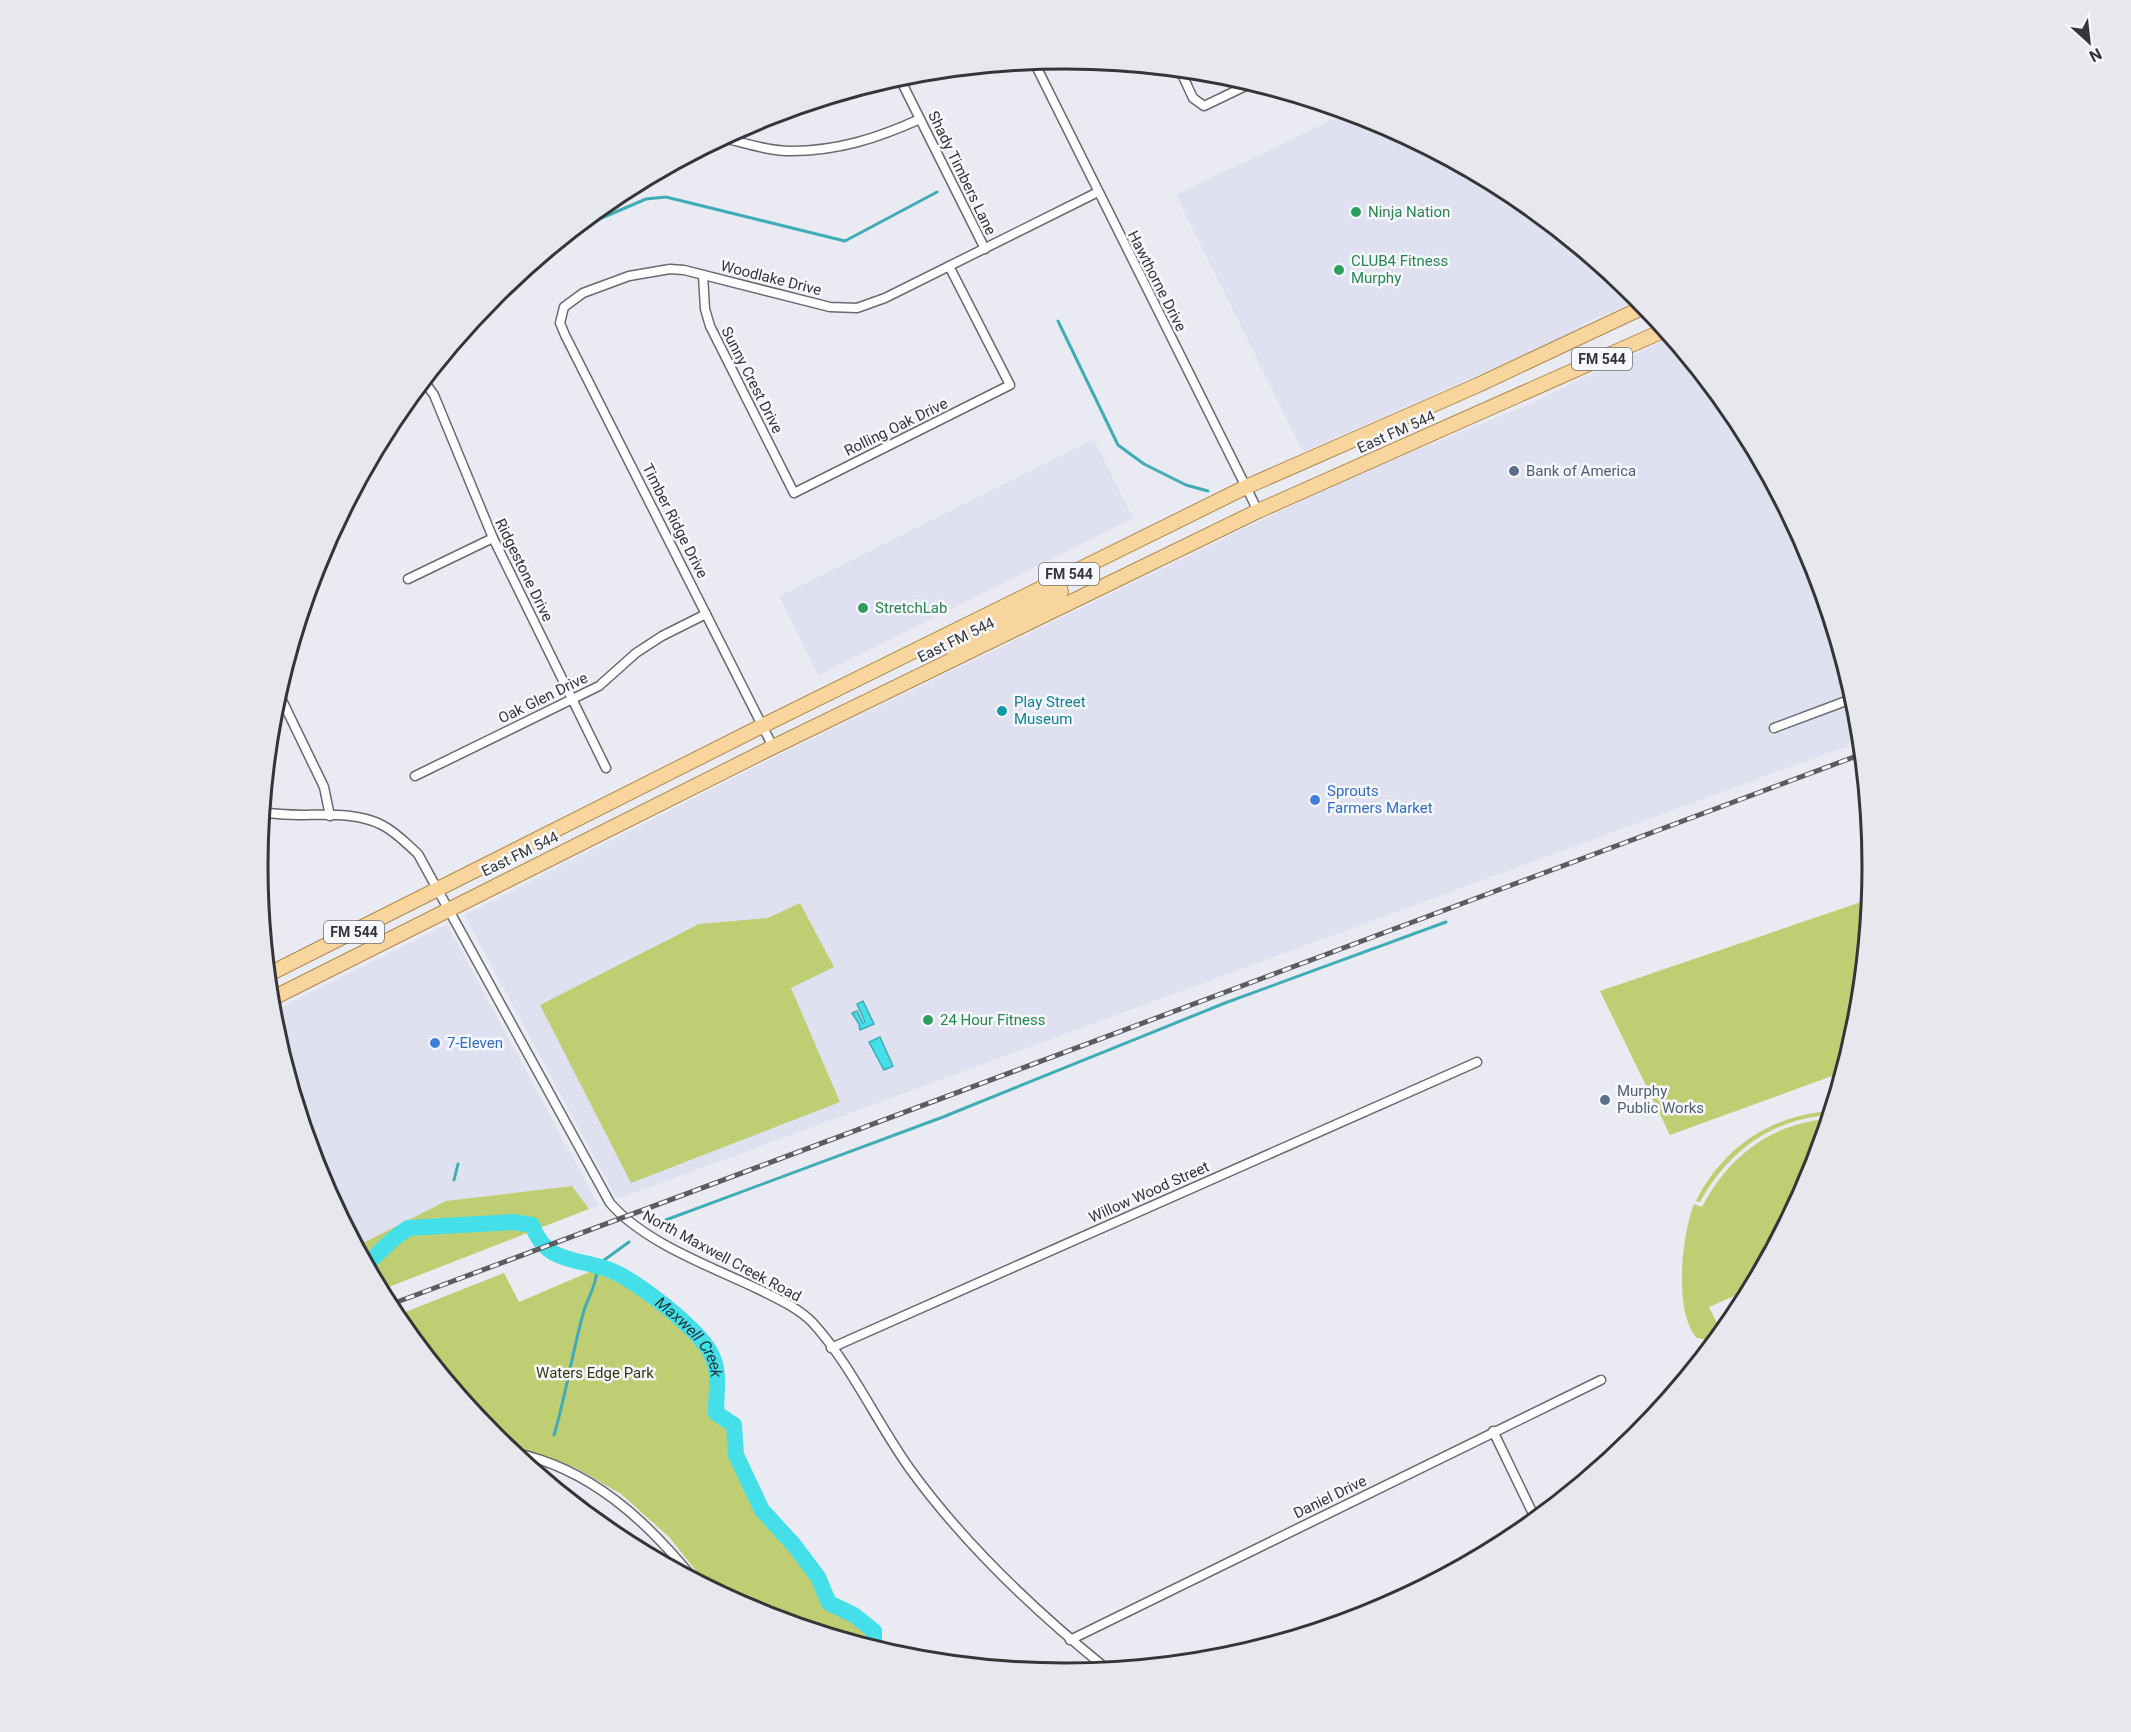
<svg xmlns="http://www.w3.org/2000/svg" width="2131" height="1732" font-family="Roboto,sans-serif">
<rect width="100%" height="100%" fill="#eaebf2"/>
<!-- built -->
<g fill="#dfe1f0">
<polygon points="1348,112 1375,120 1514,195 1640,299 1585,323 1580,330 1303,452 1176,195"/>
<polygon points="1671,337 1737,418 1812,557 1858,709 1861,741 617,1199 464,915 777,756 1355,475 1520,408"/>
<polygon points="1094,439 1133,518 818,675 779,596"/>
<polygon points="447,924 599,1206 589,1209 571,1186 446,1201 357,1246 319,1175 272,1012"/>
</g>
<!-- green -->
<g fill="#bfce72">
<polygon points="1870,899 1857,1024 1843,1072 1670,1135 1600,991"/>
<polygon points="800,903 834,967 791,988 840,1102 631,1183 540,1005 699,924 768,918"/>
<path d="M1831 1111 1830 1115C1771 1119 1728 1152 1700 1202L1696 1201C1723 1147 1772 1115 1831 1111Z"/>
<path d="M1829 1119 1811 1175 1751 1288 1744 1291 1745 1299 1741 1293 1709 1307 1717 1323 1716 1333 1709 1340 1697 1338C1673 1312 1682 1235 1694 1204L1702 1207C1728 1157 1771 1123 1829 1119Z"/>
<polygon points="313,1153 355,1232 351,1234 319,1175"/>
<polygon points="572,1186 589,1209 381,1290 357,1246 446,1201"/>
<polygon points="601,1267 612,1271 673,1310 703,1342 714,1358 716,1413 734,1425 736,1455 762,1510 794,1545 818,1577 829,1603 854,1615 874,1631 874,1648 756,1612 709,1587 669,1537 621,1494 576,1468 550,1458 508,1448 494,1437 395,1316 504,1273 519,1302"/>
</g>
<!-- water -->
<g fill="#45dfea" stroke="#40acb5" stroke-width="1.5">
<polygon points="863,1001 874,1024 860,1030 859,1024 852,1013 857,1011 863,1023 865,1022 857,1004"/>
<polygon points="880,1037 893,1066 884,1070 869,1042"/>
</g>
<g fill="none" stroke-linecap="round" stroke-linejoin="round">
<!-- stream -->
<g stroke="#40acb5" stroke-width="3">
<polyline points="576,229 646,199 666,197 845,241 937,192"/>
<polyline points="1058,321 1118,445 1144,464 1186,485 1208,491"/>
<polyline points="454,1180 458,1164"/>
<polyline points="663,1221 943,1117 1225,1003 1446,922"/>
<path d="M554 1435C566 1395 572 1354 583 1314 587 1298 599 1282 596 1266L629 1242"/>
</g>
<!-- river -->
<path stroke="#45dfea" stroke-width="16" id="s1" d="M367 1264 392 1240 408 1228 513 1222 532 1225C547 1265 576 1257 610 1270 637 1281 703 1331 713 1358 720 1374 716 1396 716 1413L734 1425 736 1455 762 1510 794 1545 818 1577 829 1603 854 1615 874 1631V1648"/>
<!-- street casing -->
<g stroke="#696a71" stroke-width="11">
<g id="street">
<polyline points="1034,62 1258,511"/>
<polyline points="1180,70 1193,98 1204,106 1252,83"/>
<polyline points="899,77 985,249"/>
<path d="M723 138C745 143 768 151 791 151 838 151 878 138 920 119"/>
<polyline points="703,275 705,309 710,326 794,493 1010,385 949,266"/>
<polyline points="424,381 434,395 493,538 606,768"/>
<polyline points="408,579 493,538"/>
<polyline points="278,692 324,787 330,816"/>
<polyline points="1774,728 1854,698"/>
<polyline points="773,747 565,335 560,323 564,307 583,293 629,276 670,269 684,270 830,307 857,308 885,298 1098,192"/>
<polyline points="415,776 599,686 636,653 662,636 706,614"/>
<path d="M263 812C301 820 347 807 382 825 396 832 407 844 418 854L610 1203C645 1243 710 1266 758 1289 776 1298 797 1307 812 1322 850 1363 877 1423 910 1469 965 1545 1035 1611 1107 1669"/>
<polyline points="831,1348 1477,1062"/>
<polyline points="1493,1431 1536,1520"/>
<path d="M515 1453C589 1468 646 1520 692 1577"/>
<polyline points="1070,1640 1601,1380"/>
</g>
</g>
<!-- primary casing -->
<g stroke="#b08b4f" stroke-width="16">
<g id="primary">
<polyline points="954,655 968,640 1061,592 1057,580"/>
<polyline points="269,974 762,726 1246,487 1478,385 1646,306"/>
<polyline points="271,999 773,747 1258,511 1665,330"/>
</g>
</g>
<!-- street -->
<use href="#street" stroke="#fff" stroke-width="8"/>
<!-- primary -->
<use href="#primary" stroke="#f8d59d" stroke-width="14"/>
<!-- rail casing -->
<g stroke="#5c5c60" stroke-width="5">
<polyline id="rail" points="389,1305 1862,754"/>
</g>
<!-- rail -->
<use href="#rail" stroke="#f7f8fe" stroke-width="3" stroke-dasharray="9" stroke-linecap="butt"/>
</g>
<!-- markers -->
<g fill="#2e9e5b" stroke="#f7f8fe" stroke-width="2">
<circle cx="1356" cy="212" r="6"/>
<circle cx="1339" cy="270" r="6"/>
<circle cx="863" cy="608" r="6"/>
<circle cx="928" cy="1020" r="6"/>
</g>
<g fill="#5c6f8a" stroke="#f7f8fe" stroke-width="2">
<circle cx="1514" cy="471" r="6"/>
<circle cx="1605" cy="1100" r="6"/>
</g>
<circle fill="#0f9aa8" stroke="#f7f8fe" stroke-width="2" cx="1002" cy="711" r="6"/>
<g fill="#3f7fe0" stroke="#f7f8fe" stroke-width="2">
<circle cx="1315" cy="800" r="6"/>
<circle cx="435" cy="1043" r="6"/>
</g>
<g text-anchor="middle" stroke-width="5" stroke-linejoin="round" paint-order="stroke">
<!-- shield labels -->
<g fill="#f7f8fe" stroke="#6f7073" stroke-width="1.5">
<rect x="1572" y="348" width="60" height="22" rx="4.5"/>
<rect x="1039" y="563" width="60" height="22" rx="4.5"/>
<rect x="324" y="921" width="60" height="22" rx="4.5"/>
</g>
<g font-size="14" font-weight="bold" fill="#353538">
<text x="1602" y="364">FM 544</text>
<text x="1069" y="579">FM 544</text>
<text x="354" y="937">FM 544</text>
</g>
<!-- street labels -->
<g font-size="15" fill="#353538" stroke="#f7f8fe">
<text transform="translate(962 173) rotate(64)" y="5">Shady Timbers Lane</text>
<text transform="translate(771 278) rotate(14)" y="5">Woodlake Drive</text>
<text transform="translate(1157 281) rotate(63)" y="5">Hawthorne Drive</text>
<text transform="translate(752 380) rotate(63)" y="5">Sunny Crest Drive</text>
<text transform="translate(896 427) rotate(-26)" y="5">Rolling Oak Drive</text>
<text transform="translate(1396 432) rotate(-24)" y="5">East FM 544</text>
<text transform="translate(675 521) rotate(63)" y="5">Timber Ridge Drive</text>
<text transform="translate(524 570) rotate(64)" y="5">Ridgestone Drive</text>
<text transform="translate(956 640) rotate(-26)" y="5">East FM 544</text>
<text transform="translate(543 698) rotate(-26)" y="5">Oak Glen Drive</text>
<text transform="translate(520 854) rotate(-26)" y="5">East FM 544</text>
<text transform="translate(1149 1192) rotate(-24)" y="5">Willow Wood Street</text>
<text transform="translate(722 1256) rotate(28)" y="5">North Maxwell Creek Road</text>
<text transform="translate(1330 1497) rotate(-26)" y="5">Daniel Drive</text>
</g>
<!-- leisure labels -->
<g font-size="15" fill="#27864d" stroke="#f7f8fe" text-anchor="start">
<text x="1368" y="217">Ninja Nation</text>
<text x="1351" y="266">CLUB4 Fitness<tspan x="1351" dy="17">Murphy</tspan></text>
<text x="875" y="613">StretchLab</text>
<text x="940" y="1025">24 Hour Fitness</text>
</g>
<!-- service labels -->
<g font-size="15" fill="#4e5e75" stroke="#f7f8fe" text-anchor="start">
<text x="1526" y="476">Bank of America</text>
<text x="1617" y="1096">Murphy<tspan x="1617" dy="17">Public Works</tspan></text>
</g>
<!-- culture labels -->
<g font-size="15" fill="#0d838f" stroke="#f7f8fe" text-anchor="start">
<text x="1014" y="707">Play Street<tspan x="1014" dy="17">Museum</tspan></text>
</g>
<!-- shop labels -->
<g font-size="15" fill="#366cbe" stroke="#f7f8fe" text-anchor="start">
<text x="1327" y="796">Sprouts<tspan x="1327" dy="17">Farmers Market</tspan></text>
<text x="447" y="1048">7-Eleven</text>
</g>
<!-- park labels -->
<g font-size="15" fill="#343a10" stroke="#f7f8fe">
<text x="595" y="1378">Waters Edge Park</text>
</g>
<!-- water labels -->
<g font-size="16" font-style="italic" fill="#20393b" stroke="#f7f8fe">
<text dy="6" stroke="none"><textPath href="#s1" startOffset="381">Maxwell Creek</textPath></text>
</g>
</g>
<!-- crop -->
<path d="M0 0H2131V1732H0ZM268 866a797 797 0 1 1 1594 0a797 797 0 1 1-1594 0Z" fill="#e7e8ee" fill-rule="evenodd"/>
<path fill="none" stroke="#353538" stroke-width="3" d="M268 866a797 797 0 1 1 1594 0a797 797 0 1 1-1594 0Z"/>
<!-- north arrow -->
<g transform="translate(2089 42) rotate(153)" stroke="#f7f8fe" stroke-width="4.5" paint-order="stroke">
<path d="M0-4.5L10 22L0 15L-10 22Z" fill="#353538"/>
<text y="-9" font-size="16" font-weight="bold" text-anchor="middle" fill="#353538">N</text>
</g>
</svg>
